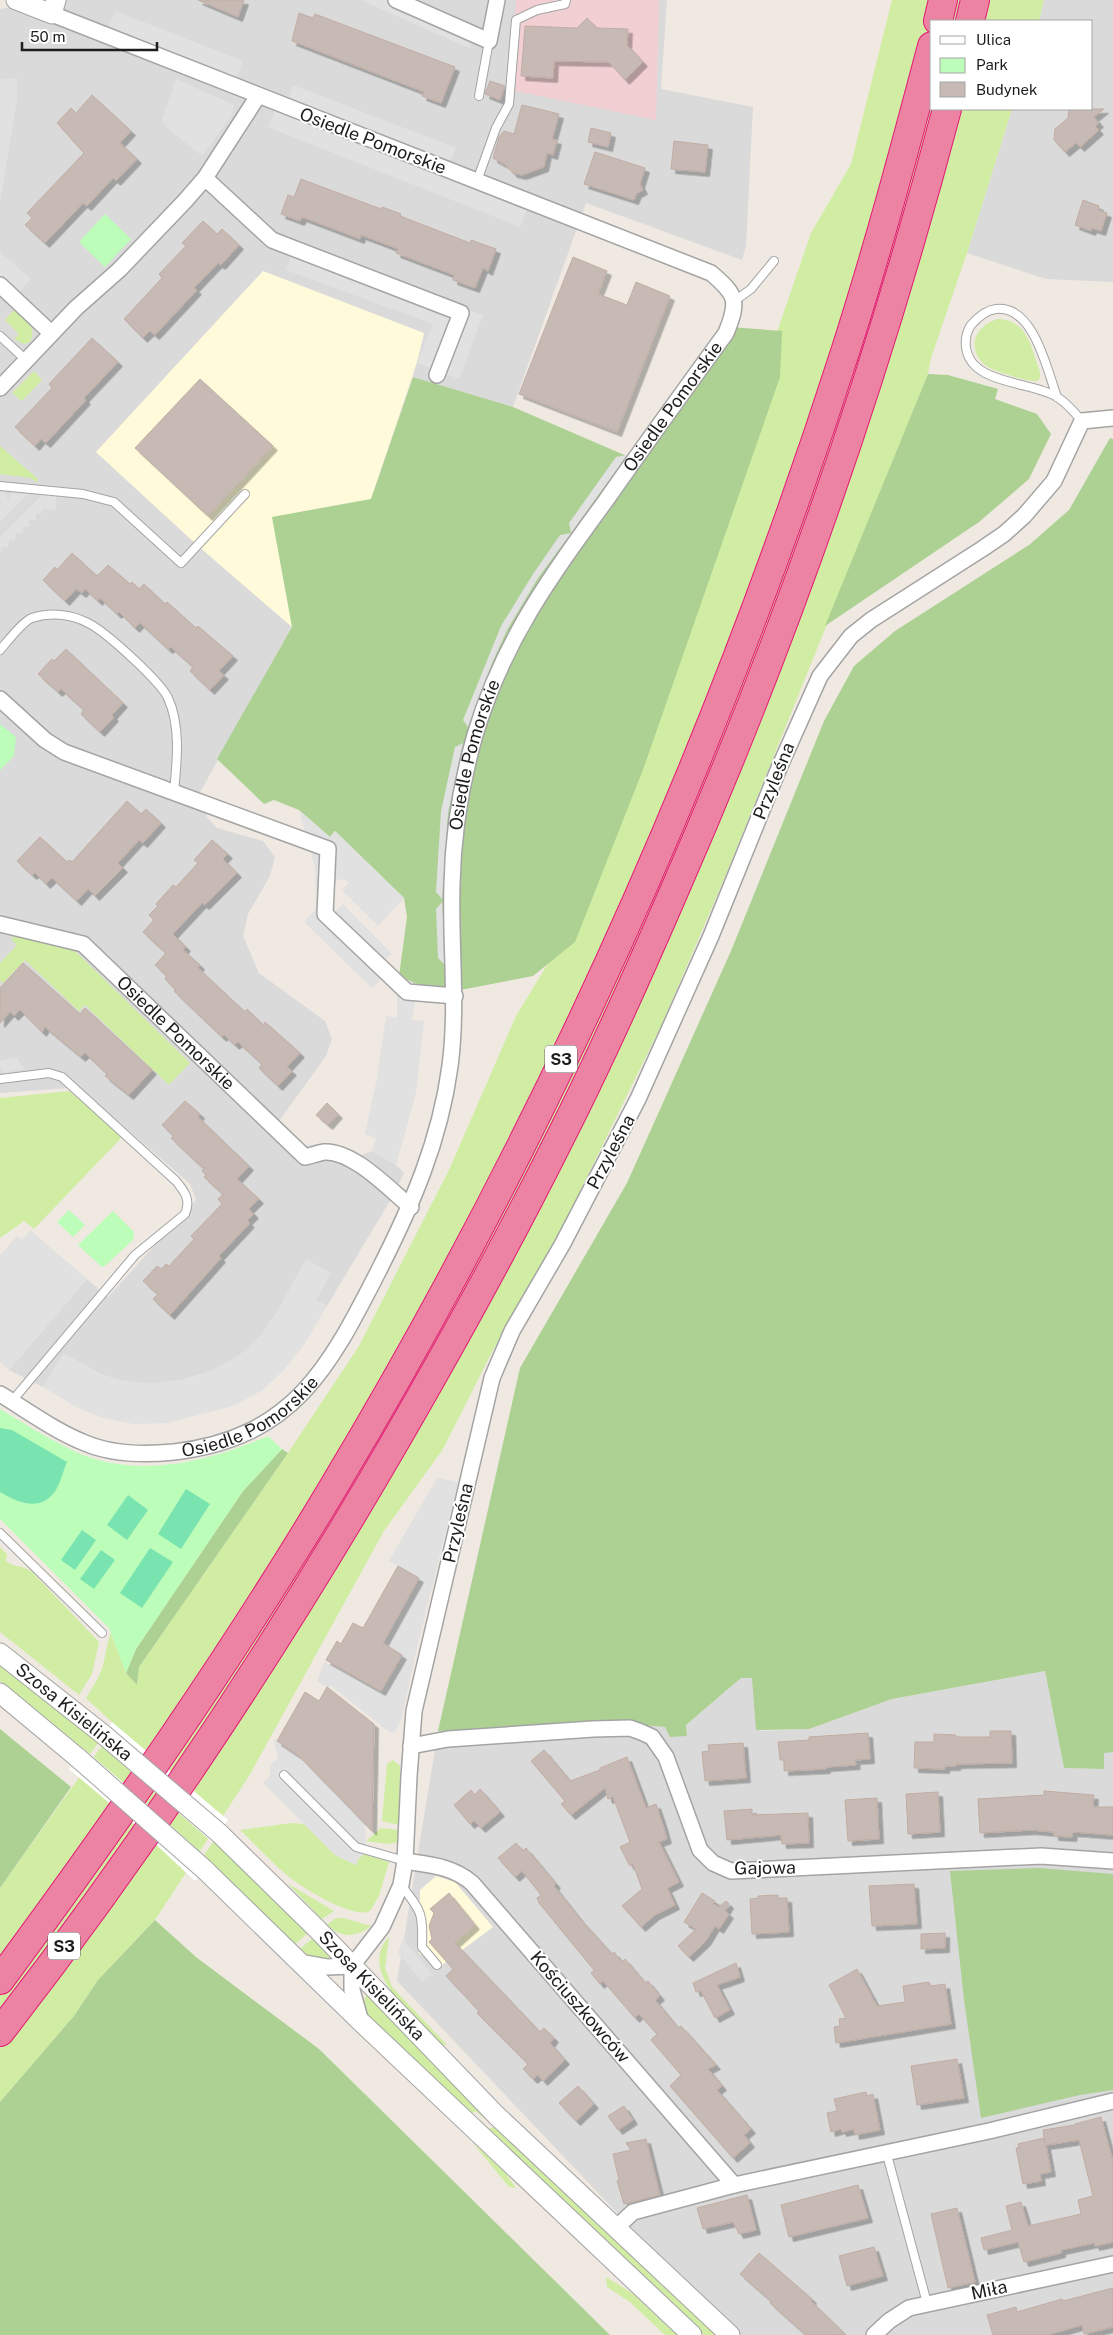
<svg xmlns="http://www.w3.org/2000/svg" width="1113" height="2335" font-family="'Public Sans',sans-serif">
<defs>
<filter id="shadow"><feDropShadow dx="4.5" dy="4.5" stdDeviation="0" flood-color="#0004"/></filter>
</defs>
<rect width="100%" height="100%" fill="#efe9e2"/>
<!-- residential -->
<g fill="#dbdada">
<polygon points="54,0 667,0 661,89 753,107 746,246 742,260 586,203 513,407 413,377 424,334 96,451 292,627 199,794 207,817 217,828 263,841 275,857 270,876 248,914 243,936 259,973 325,1021 332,1039 326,1056 276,1125 299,1146 331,1143 355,1158 372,1151 396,1165 404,1173 390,1201 327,1306 316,1300 275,1315 261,1335 240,1355 212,1371 180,1380 150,1384 123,1381 103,1375 64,1354 43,1387 9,1370 87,1279 108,1297 196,1200 190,1184 120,1123 70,1088 0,1093 0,9"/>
<polygon points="1044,0 1113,0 1113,282 1046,279 967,253 1012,109 1092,109 1092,21 1039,21"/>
<polygon points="1045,1671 1064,1768 1104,1769 1104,1752 1113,1752 1113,2335 733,2335 397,1981 438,1731 616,1723 665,1727 687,1736 686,1725 741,1678 753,1678 761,1731 809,1729 892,1699"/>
</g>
<!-- commercial -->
<polygon fill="#f1cfd2" points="516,0 659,0 656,120 511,90"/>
<!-- education -->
<g fill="#fffbda">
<polygon points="263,271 424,333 418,358 371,499 272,517 292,627 197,545 96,452"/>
<polygon points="436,1876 455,1882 493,1927 438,1968 419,1953 420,1890"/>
</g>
<!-- grass -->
<g fill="#d0eda3">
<path d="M892 0H1044L1039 21H932V109H1012L967 253 931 358 928 374 727 872 662 1024 554 1244 493 1350 443 1449 384 1531 249 1776 155 1920 98 1980 74 2016 0 2102V1888L116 1726 86 1698C92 1688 100 1677 103 1665 105 1658 108 1638 111 1633L126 1673 137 1685 139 1667 288 1453 359 1346 449 1170 516 1016 547 965 757 390 811 233 851 164Z"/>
<path d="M16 308C25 318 38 328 30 342L24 344 14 339 19 334 5 320Z"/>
<path d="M998 319C1028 320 1031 348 1040 372V378L1037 381C1028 382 992 371 985 365 965 348 976 325 998 319Z"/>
<polygon points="34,371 42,380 22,401 12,393"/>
<polygon points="0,446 37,478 38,483 31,478 0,474"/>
<polygon points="16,934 70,946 190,1063 169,1085 85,1005 79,1011 25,960 3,983 0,980 0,963 17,945 11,939"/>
<polygon points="69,1091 123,1136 34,1229 24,1221 0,1238 0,1098"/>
<path d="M0 1547 7 1554 6 1561C14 1568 21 1564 32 1572L99 1642 92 1674 79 1695 0 1632Z"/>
<polygon points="0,1664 98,1743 90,1754 0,1681"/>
<polygon points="393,1760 400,1766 399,1825 382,1821 387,1764"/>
<path d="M292 1823 304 1824 335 1855 356 1865 359 1858 364 1854 389 1862 379 1896 371 1910C357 1922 301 1887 288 1876 271 1862 256 1845 240 1830Z"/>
<polygon points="381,1828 399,1830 399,1842 388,1844 366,1841"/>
<polygon points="214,1841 309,1932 294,1945 204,1855"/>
<polygon points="287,1883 334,1911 322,1919"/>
<path d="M336 1918H344L371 1926C356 1938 341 1938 327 1925Z"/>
<polygon points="314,1937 332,1958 332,1959 311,1957 300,1949"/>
<path d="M389 1937 385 1968 392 1987 447 2045H442C419 2022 355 1972 389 1937Z"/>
<polygon points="366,1996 369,1996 487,2118 485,2119 476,2111 471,2114 469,2112 367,2015 362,2004"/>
<polygon points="480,2120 490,2129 495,2126 717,2335 704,2335 477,2121"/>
<polygon points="472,2142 504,2171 516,2188 509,2187"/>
<polygon points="606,2277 632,2293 677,2335 665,2335 630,2302 607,2287"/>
</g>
<!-- forest -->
<g fill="#add193">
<polygon points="730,327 782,331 780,377 644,767 575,942 533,976 455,991 434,992 399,976 407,917 404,898 335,831 330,837 299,810 274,800 264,804 217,759 292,627 272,517 371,499 413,377 513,407 636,460"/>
<polygon points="928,374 948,375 998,389 995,399 1037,414 1051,434 1029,479 979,522 825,626"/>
<polygon points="1110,438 1113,439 1113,1752 1104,1753 1104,1769 1064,1768 1045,1671 892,1699 809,1729 756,1730 752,1678 741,1678 686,1725 687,1736 670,1737 665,1727 616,1723 438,1731 520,1368 627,1183 731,951 824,721 854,666 895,631 1029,545 1069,510"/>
<polygon points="282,1449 288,1453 139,1667 137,1685 126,1673 136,1649 243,1491"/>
<polygon points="0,1729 71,1787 0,1888"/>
<polygon points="1039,1868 1113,1874 1113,2090 1080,2095 981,2118 964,2000 950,1871"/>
<polygon points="155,1920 196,1957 319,2049 610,2335 0,2335 0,2102 74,2016 98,1980"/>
</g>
<!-- park -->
<g fill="#bdfdba">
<polygon points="105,214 131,239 105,267 79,242"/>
<polygon points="0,724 16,737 14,756 0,770"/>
<polygon points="69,1210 85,1225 73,1237 57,1222"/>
<polygon points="113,1211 134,1232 133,1240 106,1265 102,1267 78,1245"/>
<path d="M0 1409C25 1424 50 1440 76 1452 138 1480 210 1461 268 1436L282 1449 243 1491 136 1649 126 1673 109 1628 0 1519Z"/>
</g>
<!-- pitch -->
<g fill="#79e4af">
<path d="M0 1428 12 1430 67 1462C64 1469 62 1476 59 1484 46 1513 21 1505 0 1492Z"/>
<polygon points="186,1489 210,1504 181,1549 158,1534"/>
<polygon points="128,1495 148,1510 127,1540 107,1525"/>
<polygon points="82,1530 96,1540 75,1570 61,1560"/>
<polygon points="150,1548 173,1562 142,1608 120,1593"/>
<polygon points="101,1550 115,1560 94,1589 80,1579"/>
</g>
<!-- parking -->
<g fill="#e1e1e1">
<polygon points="361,0 396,0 468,31 471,49"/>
<polygon points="115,11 243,61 233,86 106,35"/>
<polygon points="17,78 17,100 0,203 0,79"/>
<polygon points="176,79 234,105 232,115 202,156 168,129 162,120"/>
<polygon points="293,85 456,148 447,169 530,202 520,227 268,127 278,103 286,106"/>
<polygon points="294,249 483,315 459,379 417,363 433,324 286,270"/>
<polygon points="0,252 31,279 13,297 0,285"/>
<polygon points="627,455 571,533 538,578 507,630 492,663 468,727 463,720 501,626 533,574 560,535 571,533 569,523 616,457"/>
<polygon points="0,492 7,493 7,499 9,499 10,493 28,494 0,522"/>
<polygon points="42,495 56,496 56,510 43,509 42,513 36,514 36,520 29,520 29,527 23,527 23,533 16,533 15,540 9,539 8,547 2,547 0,555 0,537"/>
<polygon points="463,743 448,813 442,899 436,892 441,811 455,747"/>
<polygon points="299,810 330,837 335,831 404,898 378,926 342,890 350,882 342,879 336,881 333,888 335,912 343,904 392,954 384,961 399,976 418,985 412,1020 424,1021 416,1093 396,1165 372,1151 376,1139 365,1134 377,1078 386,1016 397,1018 397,996 381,980 372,988 304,922 316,909 315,867"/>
<polygon points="442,902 444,941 445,965 438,958 436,909"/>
<polygon points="16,1057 25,1069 4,1073 0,1068 0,1061"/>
<polygon points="30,1230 87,1279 9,1370 0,1362 0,1255 17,1236 22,1240"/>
<polygon points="306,1259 331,1273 316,1300 327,1306 304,1345 283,1371 261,1391 233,1406 167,1423 134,1424 103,1418 78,1408 43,1387 64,1354 103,1375 123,1381 150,1384 180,1380 212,1371 240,1355 261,1335 275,1315"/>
<polygon points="437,1478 458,1482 417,1648 402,1717 395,1733 389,1732 330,1685 328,1688 317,1681 324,1662 340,1668 381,1691 402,1655 383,1643 419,1578 389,1561"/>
<polygon points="273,1739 290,1748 365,1822 366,1841 364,1854 359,1858 356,1865 335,1855 263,1783 270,1776 270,1766 278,1758"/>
<polygon points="403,1939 432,1974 422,1982 398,1953"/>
</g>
<!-- pier -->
<g fill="#fff">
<polygon points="112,1722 228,1820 212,1842 98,1743"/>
<polygon points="85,1750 125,1784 212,1863 195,1881 133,1823 69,1769"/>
</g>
<!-- building -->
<g fill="#c7bab5" stroke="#c1ada3" filter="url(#shadow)">
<polygon points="198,0 244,0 238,17"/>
<polygon points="299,13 313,18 315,14 455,67 441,103 422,96 424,92 292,41"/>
<polygon points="587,18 597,28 628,29 627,45 643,62 625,80 609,62 554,61 553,78 521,76 525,26 577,28"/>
<polygon points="490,81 505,86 500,100 485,94"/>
<polygon points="92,95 131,131 120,143 137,159 116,181 113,178 87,206 83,203 45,243 25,225 32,218 27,213 84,153 57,123 71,108 76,113"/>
<polygon points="522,105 559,114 552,139 557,140 553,155 547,153 544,167 522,175 513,173 506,165 493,158 499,137 504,131 514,134"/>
<polygon points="1069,109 1104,109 1094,117 1099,123 1095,126 1099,130 1080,147 1076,143 1065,152 1054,140 1055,129 1068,118"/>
<polygon points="591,128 611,133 608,147 588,142"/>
<polygon points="674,141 708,145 705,172 671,169"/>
<polygon points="595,152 645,168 640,184 643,190 637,193 634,200 584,184"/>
<polygon points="301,179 381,209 382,207 401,214 400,216 470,243 471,240 496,249 488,271 483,268 475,288 453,280 454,275 396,253 398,249 380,242 361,235 360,239 302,217 300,221 281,214 288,195 294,197"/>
<polygon points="1083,200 1099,206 1098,210 1107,213 1101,231 1092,228 1091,231 1075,225"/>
<polygon points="203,221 217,234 222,229 239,245 221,265 218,263 194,288 197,290 155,335 150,331 143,338 124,319 162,278 159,274 186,246 182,243"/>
<polygon points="573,257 607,271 598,294 627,305 636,282 670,296 617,432 519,394"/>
<polygon points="92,338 118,362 84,398 86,400 46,443 41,439 35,446 15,427 52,388 49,384"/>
<polygon points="200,379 273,446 208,516 135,448"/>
<polygon points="72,553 97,576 108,565 130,584 132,582 139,589 144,584 165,604 167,602 196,628 198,626 233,656 219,671 224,675 210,690 190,671 193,667 171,647 168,649 140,623 135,628 119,612 117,614 100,598 98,601 85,589 82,593 76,589 65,601 43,580 55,567 57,570"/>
<polygon points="66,649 123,703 112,715 114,717 100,732 81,714 84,710 61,689 58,692 38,674 52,659 54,661"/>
<polygon points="127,801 141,814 146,809 161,823 143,843 139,840 118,863 123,868 95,896 88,889 77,901 52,878 46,884 35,873 32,875 17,861 40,837 67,862 70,860 72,862"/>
<polygon points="212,840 228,854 223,859 237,873 205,905 202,903 173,934 186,947 183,950 200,965 198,968 245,1012 247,1009 263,1025 265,1022 300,1053 287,1067 292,1071 278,1086 259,1068 262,1064 238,1042 235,1045 224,1035 222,1037 174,991 176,990 165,979 167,976 155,965 166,953 143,932 154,920 149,915 158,906 156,904 173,885 176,887 198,863 194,860"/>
<polygon points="23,963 80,1014 85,1008 152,1070 129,1095 105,1076 107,1074 85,1053 81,1057 45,1027 42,1032 20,1010 14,1016 10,1012 0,1023 0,988"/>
<polygon points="185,1101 200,1114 198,1117 249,1166 237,1179 259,1199 249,1209 254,1214 247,1221 250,1223 219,1256 221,1258 170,1315 153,1299 158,1294 143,1281 157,1266 161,1269 166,1264 169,1266 194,1239 191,1236 222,1204 218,1199 223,1194 204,1177 206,1175 202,1171 204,1169 171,1138 174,1136 162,1125"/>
<polygon points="327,1103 338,1114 328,1125 316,1115"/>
<polygon points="398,1566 419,1578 383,1643 402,1655 381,1691 326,1660 337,1641 341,1644 353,1623 363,1628"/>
<polygon points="327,1687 374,1724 372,1831 299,1756 277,1741 305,1692 319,1701"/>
<polygon points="990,1731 1011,1731 1012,1763 956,1764 956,1766 945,1766 945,1769 914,1768 915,1742 934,1742 934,1734 956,1735 956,1737 990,1737"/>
<polygon points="868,1733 870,1759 855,1760 856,1765 826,1767 826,1769 784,1771 784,1760 780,1760 778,1742 809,1740 809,1737"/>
<polygon points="743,1743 746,1778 705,1781 702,1752 709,1751 708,1745"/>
<polygon points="544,1750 570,1781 600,1770 600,1768 627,1757 646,1808 656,1804 662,1822 667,1839 659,1842 679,1882 667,1888 675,1905 655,1915 641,1927 622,1906 642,1889 633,1864 630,1866 620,1847 630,1842 613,1797 608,1799 605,1788 571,1815 561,1804 565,1801 531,1761"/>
<polygon points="480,1789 500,1812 481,1828 474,1821 470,1824 454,1805 471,1790 475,1795"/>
<polygon points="1044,1791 1094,1795 1093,1807 1113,1807 1113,1835 1073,1832 1072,1837 1054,1836 1054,1832 1031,1830 980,1833 978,1799 1044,1795"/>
<polygon points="938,1792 940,1832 908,1834 906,1794"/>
<polygon points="877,1798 879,1839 848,1841 845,1800"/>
<polygon points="752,1809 752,1815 808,1813 809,1843 782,1844 781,1835 727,1840 724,1811"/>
<polygon points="516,1843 523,1851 526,1848 556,1884 554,1886 580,1919 612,1954 614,1952 622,1962 625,1959 645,1983 648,1981 660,1996 655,2000 678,2028 681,2026 716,2065 708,2069 722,2086 717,2090 751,2129 744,2135 750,2143 733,2158 670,2086 681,2075 651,2040 657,2034 639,2014 635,2018 603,1981 600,1984 591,1973 594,1970 539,1903 537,1898 541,1895 522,1871 515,1877 498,1858"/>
<polygon points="914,1884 917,1924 872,1926 869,1886"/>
<polygon points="449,1893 475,1925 455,1943 540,2032 544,2028 554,2038 550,2043 565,2060 543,2081 538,2075 533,2079 523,2069 528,2064 477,2013 479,2011 446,1976 453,1969 429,1942 432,1939 429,1926 434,1913 430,1909"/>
<polygon points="702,1893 715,1901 713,1904 719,1907 726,1901 729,1904 725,1911 729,1914 719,1929 715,1926 706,1941 689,1957 678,1946 696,1929 684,1922"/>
<polygon points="778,1895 778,1898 787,1898 789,1932 752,1934 750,1899 758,1898 758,1896"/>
<polygon points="945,1933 945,1948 921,1949 921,1934"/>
<polygon points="736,1963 740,1977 717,1985 730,2010 715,2018 701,1991 696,1992 693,1983"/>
<polygon points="857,1969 877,2006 905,2002 903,1986 929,1982 931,1986 945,1984 951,2024 836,2043 834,2027 840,2026 839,2019 846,2018 829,1985"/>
<polygon points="957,2059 964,2098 917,2105 911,2066"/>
<polygon points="578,2086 594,2104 576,2121 559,2103"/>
<polygon points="866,2092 867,2096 873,2094 880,2130 855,2135 854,2129 842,2132 841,2129 831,2132 827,2113 837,2111 834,2099"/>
<polygon points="624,2106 633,2120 618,2130 608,2116"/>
<polygon points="1101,2117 1113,2162 1113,2242 1095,2246 1094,2243 1061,2250 1061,2253 1024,2262 1018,2242 984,2250 981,2238 1012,2230 1006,2206 1021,2202 1028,2226 1081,2214 1078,2200 1093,2196 1079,2140 1046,2145 1051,2172 1040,2174 1041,2181 1023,2184 1016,2148 1019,2148 1018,2144 1044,2138 1045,2143 1043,2130 1075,2125 1075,2124"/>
<polygon points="646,2139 660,2195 624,2204 617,2181 619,2180 613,2154 631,2150 626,2143"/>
<polygon points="858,2185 868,2218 789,2237 785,2222 787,2220 785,2221 781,2205"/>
<polygon points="747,2195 756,2230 739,2234 733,2222 703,2229 697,2208"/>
<polygon points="957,2208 975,2282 948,2288 931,2214"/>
<polygon points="874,2247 883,2276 847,2286 839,2256"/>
<polygon points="759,2253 812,2299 811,2301 846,2335 806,2335 770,2303 771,2301 740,2274"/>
<polygon points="1113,2288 1113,2327 1084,2334 1082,2325 1047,2335 993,2335 987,2315 1016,2307 1017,2312 1062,2299 1063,2301"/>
</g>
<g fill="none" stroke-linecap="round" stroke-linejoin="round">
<!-- service casing -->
<g stroke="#a4a4a4" stroke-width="10">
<g id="service">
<polyline points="479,96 489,41"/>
<polyline points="477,181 496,128 509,104 516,20 537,10 565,4 566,0"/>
<polyline points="733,302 751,289 774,261"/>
<polyline points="0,336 26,360"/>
<path d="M1057 397C1047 370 1034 305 996 309 986 310 978 317 971 325 967 331 965 339 966 347 970 385 1032 381 1057 397 1067 403 1075 413 1082 421"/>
<polyline points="0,486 83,494 114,502 181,563 245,494"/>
<path d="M0 650C7 642 23 621 32 618 50 612 71 614 88 623 105 631 160 681 168 698 181 726 177 762 174 792"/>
<path d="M0 1079 49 1073 62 1077 176 1181C185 1192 191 1200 185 1214L135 1255 12 1401"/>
<polyline points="0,1533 102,1633"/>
<polyline points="284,1775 356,1847 405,1861"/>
<path d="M401 1885C422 1912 423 1913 422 1947L437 1965"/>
<polyline points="886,2151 927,2303"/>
</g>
</g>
<!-- minor casing -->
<g stroke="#a4a4a4" stroke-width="18">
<g id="minor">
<polyline points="396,0 489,41 497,0"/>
<polyline points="205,178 272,240 461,313 437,375"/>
<polyline points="0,285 51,333"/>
<polyline points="0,388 76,308 119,270 185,201 205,178 258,96"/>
<polyline points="0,699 45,740 64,752 328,849 325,914 407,992 455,996"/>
<path id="s1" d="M0 924 83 944 305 1157C311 1156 318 1153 324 1152 353 1150 390 1190 411 1207"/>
<path id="s2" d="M0 1394C28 1411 55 1431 85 1443 113 1455 144 1455 174 1452 293 1438 329 1368 378 1272 412 1205 440 1141 450 1066 458 1005 450 945 452 884 453 834 461 784 475 735 503 641 550 577 607 499 646 443 686 388 726 333 739 301 737 295 711 273L52 14"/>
<polyline points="411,1746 448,1739 593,1729 630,1728 641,1732 652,1737 666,1757 700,1850 713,1863 731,1871 1041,1856 1113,1861"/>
<path d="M405 1861C430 1865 452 1866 472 1883L734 2185"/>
<polyline points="299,1962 327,1967 352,1966"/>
<polyline points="361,2022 352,1990 352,1966 382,1927 401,1885 405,1861 409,1776 414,1711 492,1378 512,1331 562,1245 638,1099 711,936 779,768 820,676 851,636 871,620 982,549 1004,534 1024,516 1054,481 1082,421 1113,418"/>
<polyline points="617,2227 633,2212 734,2185 989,2131 1113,2101"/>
<polyline points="874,2335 889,2321 909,2308 1113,2264"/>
</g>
</g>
<!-- tertiary casing -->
<g stroke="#a4a4a4" stroke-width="21">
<g id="tertiary">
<polyline points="16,0 52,14 56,0"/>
<polyline points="0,1653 104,1735"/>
<polyline points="0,1693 78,1758"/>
<path id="s3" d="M219 1833 317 1929 496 2115 730 2335"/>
<polyline points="205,1870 361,2022 692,2335"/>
</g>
</g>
<!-- motorway casing -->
<g stroke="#e41875" stroke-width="30">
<g id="motorway">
<polyline points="938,21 943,0"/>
<polyline points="970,21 975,0"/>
<path d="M0 1980C118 1820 232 1657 334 1486 548 1129 719 745 846 349 878 249 905 148 932 46"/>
<path d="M0 2032C144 1847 274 1650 392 1447 450 1347 506 1246 558 1142 599 1062 636 979 672 896 784 641 876 378 947 109"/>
</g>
</g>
<!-- service -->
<use href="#service" stroke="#fff" stroke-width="8"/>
<!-- minor -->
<use href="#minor" stroke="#fff" stroke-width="15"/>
<!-- tertiary -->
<use href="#tertiary" stroke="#fff" stroke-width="19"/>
<!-- motorway -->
<use href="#motorway" stroke="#ec83a3" stroke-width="28"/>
<!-- tertiary-bridge casing -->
<g stroke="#a4a4a4" stroke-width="21" stroke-linecap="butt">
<g id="tertiary-bridge">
<polyline points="104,1735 219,1833"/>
<polyline points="78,1758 205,1870"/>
</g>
</g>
<!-- tertiary-bridge -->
<use href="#tertiary-bridge" stroke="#fff" stroke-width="19"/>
</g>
<g text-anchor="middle" stroke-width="4" stroke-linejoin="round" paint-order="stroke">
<!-- shield labels -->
<g fill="#fff" stroke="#616161" stroke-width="1">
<rect x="545" y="1045.5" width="32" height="27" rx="4"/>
<rect x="48" y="1932.5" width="32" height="27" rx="4"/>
</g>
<g font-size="16" font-weight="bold" fill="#1d1d1d">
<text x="561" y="1065">S3</text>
<text x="64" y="1952">S3</text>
</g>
<!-- street labels -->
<g font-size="18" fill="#1d1d1d" stroke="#fff">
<text transform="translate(373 141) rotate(21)" y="6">Osiedle Pomorskie</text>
<text dy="6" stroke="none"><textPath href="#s2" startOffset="1414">Osiedle Pomorskie</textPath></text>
<text dy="6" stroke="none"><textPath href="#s2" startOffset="1009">Osiedle Pomorskie</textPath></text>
<text transform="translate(774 781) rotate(-68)" y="6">Przyleśna</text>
<text dy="6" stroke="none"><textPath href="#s1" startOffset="214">Osiedle Pomorskie</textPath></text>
<text transform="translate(611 1152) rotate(-62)" y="6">Przyleśna</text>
<text dy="6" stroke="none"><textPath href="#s2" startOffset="274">Osiedle Pomorskie</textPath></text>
<text transform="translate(458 1523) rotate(-77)" y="6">Przyleśna</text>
<text transform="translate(74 1712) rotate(39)" y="6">Szosa Kisielińska</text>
<text transform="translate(765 1868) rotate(-1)" y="6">Gajowa</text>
<text dy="6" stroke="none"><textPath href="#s3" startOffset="216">Szosa Kisielińska</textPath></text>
<text transform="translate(580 2007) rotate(49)" y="6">Kościuszkowców</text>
<text transform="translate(989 2290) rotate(-12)" y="6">Miła</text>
</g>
</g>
<!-- legend -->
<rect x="930" y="20" width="162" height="90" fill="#ffffff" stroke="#a5a5a5"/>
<rect x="940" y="36" width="25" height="8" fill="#ffffff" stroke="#a5a5a5"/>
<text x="976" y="45" font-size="15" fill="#1d1d1d">Ulica</text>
<rect x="940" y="58" width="25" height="15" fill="#bdfdba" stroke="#a5a5a5"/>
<text x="976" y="70" font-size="15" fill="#1d1d1d">Park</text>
<rect x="940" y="82" width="25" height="15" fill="#c7bab5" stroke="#a5a5a5"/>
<text x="976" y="95" font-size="15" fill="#1d1d1d">Budynek</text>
<!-- scale -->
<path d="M22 42v8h135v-8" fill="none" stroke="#1d1d1d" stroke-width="2.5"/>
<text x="30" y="42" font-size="15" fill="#1d1d1d" stroke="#ffffff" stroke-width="4" paint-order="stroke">50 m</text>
</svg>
